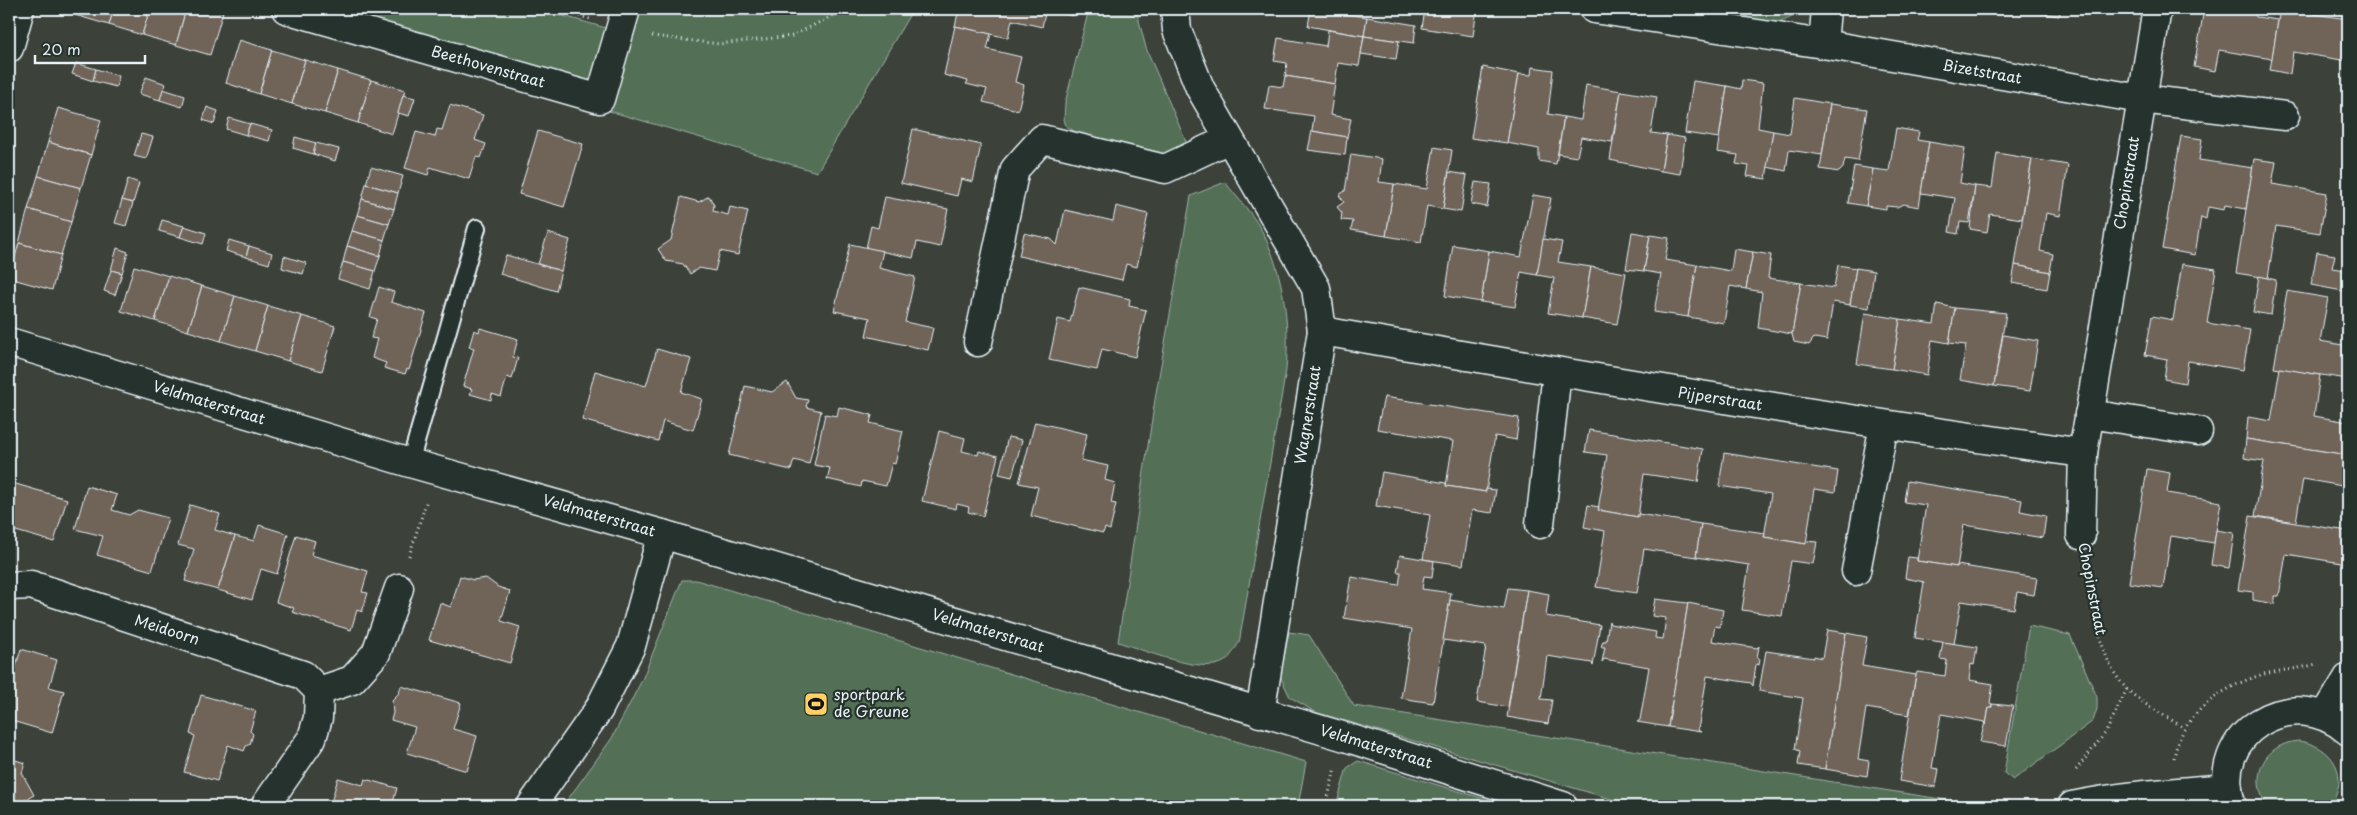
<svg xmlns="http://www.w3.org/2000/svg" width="2357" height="815" font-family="'Playpen Sans',sans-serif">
<rect width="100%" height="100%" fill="#3c423a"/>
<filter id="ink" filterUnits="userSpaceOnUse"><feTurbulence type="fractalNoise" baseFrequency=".02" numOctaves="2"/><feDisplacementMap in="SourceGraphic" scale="10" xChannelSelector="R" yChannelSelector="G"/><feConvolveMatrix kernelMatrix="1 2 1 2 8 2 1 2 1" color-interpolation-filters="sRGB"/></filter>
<g filter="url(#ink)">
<!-- green -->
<g fill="#526f57" stroke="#9db0a8">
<polygon points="307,9 539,9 613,30 598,85"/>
<polygon points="635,9 913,9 817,172 606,110"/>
<polygon points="1089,9 1136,9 1146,48 1190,151 1175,158 1085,138 1066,126 1064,120 1065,103"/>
<path d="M1737 9H1802C1791 21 1770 27 1754 21 1748 19 1742 12 1737 9Z"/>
<path d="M1225 182C1238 199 1255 216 1264 235 1284 276 1290 325 1286 370L1239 643C1235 648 1231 657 1225 661 1205 676 1141 649 1118 642L1156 393 1191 196Z"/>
<polygon points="682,580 696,580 1306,762 1298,806 563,806 612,738 642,680"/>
<polygon points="2029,626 2070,635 2097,697 2097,709 2093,721 2013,780 2004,773"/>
<polygon points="1289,632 1309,635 1354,706 1972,804 1974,806 1635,806 1315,712 1290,697 1280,676"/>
<path d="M2298 741C2333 745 2351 776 2330 806H2267C2248 777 2264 744 2298 741Z"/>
<polygon points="1358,761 1508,806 1336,806 1347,768"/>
</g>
<!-- building -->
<g fill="#6f6459" stroke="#e8f1f8">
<polygon points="77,9 114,9 109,25 75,15"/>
<polygon points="114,9 150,9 142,35 109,25"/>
<polygon points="150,9 186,9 176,45 142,35"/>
<polygon points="186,9 214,9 223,12 210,55 176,45"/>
<polygon points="959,9 1046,9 1042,27 1012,20 1008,38 955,26"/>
<polygon points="1056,9 1075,9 1073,16 1055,12"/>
<polygon points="1311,9 1367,17 1364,36 1308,26"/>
<polygon points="1425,9 1477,9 1473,36 1422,28"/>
<polygon points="2018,9 2061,9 2059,16"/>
<polygon points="2204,9 2254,9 2256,17 2278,20 2272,59 2219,50 2215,71 2194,67"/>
<polygon points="2280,9 2314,9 2313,14 2348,19 2348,61 2293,52 2290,74 2270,70"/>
<polygon points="1367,17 1416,25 1414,43 1364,36"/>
<polygon points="955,26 991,34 987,49 1021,57 1015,82 1024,85 1018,110 983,102 987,89 966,84 968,81 944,75"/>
<polygon points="1328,30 1364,36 1359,66 1338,63 1335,84 1285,76 1287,63 1274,61 1278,38 1326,46"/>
<polygon points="1364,36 1399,41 1396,59 1361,54"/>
<polygon points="239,40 272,50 259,94 226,83"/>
<polygon points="272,50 305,60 292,104 259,94"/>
<polygon points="305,60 338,70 325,113 292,104"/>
<polygon points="76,63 96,69 93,81 72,74"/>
<polygon points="1483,67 1519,74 1507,143 1471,138"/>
<polygon points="1532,67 1553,70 1548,114 1564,117 1556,164 1539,161 1539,149 1507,143 1519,74 1531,75"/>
<polygon points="96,69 119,76 116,87 93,81"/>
<polygon points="338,70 371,80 358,123 325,113"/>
<polygon points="1285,76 1335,84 1330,115 1351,119 1347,137 1312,131 1314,116 1265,109 1269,85 1283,87"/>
<polygon points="146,77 166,84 160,100 139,94"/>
<polygon points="371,80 405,90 392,134 358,123"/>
<polygon points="1742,80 1763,83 1758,128 1773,131 1766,179 1747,176 1749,166 1736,164 1738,155 1717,152 1727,86 1741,89"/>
<polygon points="1693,81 1727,86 1719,138 1685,133"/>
<polygon points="1586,85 1621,91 1612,142 1581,137 1577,157 1558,154 1564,117 1581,120"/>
<polygon points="163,89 185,96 182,107 160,100"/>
<polygon points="1621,91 1657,97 1651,133 1667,135 1661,171 1610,160"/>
<polygon points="403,95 415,98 409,116 398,113"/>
<polygon points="1795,98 1830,104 1822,155 1789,150 1786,171 1767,167 1773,131 1790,134"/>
<polygon points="1830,104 1867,109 1858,161 1845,159 1843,168 1839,172 1820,169"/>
<polygon points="450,105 483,115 475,140 486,144 481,158 476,157 469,179 430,167 428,175 405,168 416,132 435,137 437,129 442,130"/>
<polygon points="207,107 218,111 214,124 203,120"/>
<polygon points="58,108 101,120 91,155 48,142"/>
<polygon points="229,118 250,124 246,135 226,129"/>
<polygon points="250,124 272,130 269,141 246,135"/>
<polygon points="1896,128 1919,132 1917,140 1929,142 1919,207 1903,204 1897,207 1886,206 1886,209 1866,206 1873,169 1889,171"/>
<polygon points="913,129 981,145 973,182 961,179 957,196 901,183"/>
<polygon points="538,131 583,144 564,207 519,194"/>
<polygon points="1312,131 1347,137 1345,155 1308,150"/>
<polygon points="141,134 153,137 146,159 134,156"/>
<polygon points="1667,135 1685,138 1680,174 1661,171"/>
<polygon points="2181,136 2202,139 2199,160 2253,168 2246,209 2225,205 2224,210 2208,207 2206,219 2201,217 2195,255 2162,249"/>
<polygon points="295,137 316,143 313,154 293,148"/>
<polygon points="48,142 91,155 81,188 38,176"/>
<polygon points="1929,142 1965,148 1960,183 1975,186 1969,223 1960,222 1958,234 1949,232 1955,198 1921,193"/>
<polygon points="316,143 339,149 335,161 313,154"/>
<polygon points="1434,147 1452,150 1443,209 1427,206 1421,242 1386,236 1394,184 1427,189"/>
<polygon points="1997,153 2032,159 2022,219 1990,214 1987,232 1970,229 1975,186 1992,188"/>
<polygon points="1351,154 1382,159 1379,182 1394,184 1386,236 1351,230 1353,221 1341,220 1342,213 1337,207 1344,202 1339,195 1345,191"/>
<polygon points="2032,159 2068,165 2060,216 2046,213 2040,251 2053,254 2050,272 2015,265"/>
<polygon points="2254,159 2276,162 2272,184 2327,193 2320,233 2276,226 2268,278 2236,273"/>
<polygon points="1854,166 1873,169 1866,206 1848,203"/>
<polygon points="371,167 403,176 398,193 366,184"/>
<polygon points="1449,172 1467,175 1461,212 1443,209"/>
<polygon points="38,176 81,188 71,222 28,209"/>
<polygon points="128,179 139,183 133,203 122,200"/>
<polygon points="1475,182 1491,184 1487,207 1471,204"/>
<polygon points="366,184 398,193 394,209 362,199"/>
<polygon points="1533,195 1551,198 1537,275 1521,272 1515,307 1481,302 1489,251 1521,257"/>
<polygon points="709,196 714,205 713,211 728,215 730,207 748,211 738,255 720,251 715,271 699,268 690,274 683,264 666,261 658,249 671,240 681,197 699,202"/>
<polygon points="885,197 948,209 940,247 917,242 913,258 866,248 871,226 878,228"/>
<polygon points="362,199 394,209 389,224 357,215"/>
<polygon points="122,200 133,203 126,226 115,223"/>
<polygon points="1116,206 1148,214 1137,267 1126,264 1122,280 1019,256 1024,233 1051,239 1057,245 1065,210 1113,221"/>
<polygon points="28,209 71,222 61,255 19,243"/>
<polygon points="357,215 389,224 384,240 352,231"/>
<polygon points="162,220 184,226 180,237 159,231"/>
<polygon points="184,226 206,233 203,244 180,237"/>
<polygon points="352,231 384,240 380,256 347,246"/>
<polygon points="1632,232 1650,235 1644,271 1626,269"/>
<polygon points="548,233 570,240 561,271 538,264"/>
<polygon points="1650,235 1669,238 1665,260 1697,265 1688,317 1654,312 1661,274 1644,271"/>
<polygon points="1543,239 1562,242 1558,262 1591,267 1582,318 1548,313 1554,278 1537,275"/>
<polygon points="229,240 249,246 246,257 226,251"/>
<polygon points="19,243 61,255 52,290 9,278"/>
<polygon points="850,244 883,251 879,268 915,277 905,322 933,328 928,350 866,336 870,318 834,311"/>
<polygon points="1453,245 1489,251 1481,302 1445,296"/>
<polygon points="249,246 272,253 269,264 246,257"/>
<polygon points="347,246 380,256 375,271 343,262"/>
<polygon points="117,248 128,252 122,273 111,270"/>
<polygon points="2348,248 2348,292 2311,285 2317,252 2335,255 2332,268 2345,270"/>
<polygon points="1734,249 1753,252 1746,289 1730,286 1724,323 1688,317 1697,265 1731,271"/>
<polygon points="1753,252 1771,255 1768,278 1801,283 1792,334 1758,328 1762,292 1746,289"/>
<polygon points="506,255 561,271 556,291 500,274"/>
<polygon points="284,256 306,263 303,274 282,268"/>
<polygon points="343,262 375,271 370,289 338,279"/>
<polygon points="2182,264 2216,269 2207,323 2250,330 2243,370 2188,361 2185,383 2164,379 2167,359 2145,355 2152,316 2173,320"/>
<polygon points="1838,265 1856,268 1850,305 1833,302 1827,340 1814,338 1809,345 1794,342 1792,334 1801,283 1834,288"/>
<polygon points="2015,265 2050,272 2047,289 2012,283"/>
<polygon points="134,266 169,276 155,321 121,311"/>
<polygon points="1591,267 1626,273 1617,324 1582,318"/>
<polygon points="1856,268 1874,271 1869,308 1850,305"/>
<polygon points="111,270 122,273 115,295 104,291"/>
<polygon points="169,276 202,286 188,331 155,321"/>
<polygon points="2259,276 2276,280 2271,315 2253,312"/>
<polygon points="202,286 235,296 221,341 188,331"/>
<polygon points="379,287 394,292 391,302 426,313 409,370 407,369 405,374 384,368 386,363 372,358 377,339 371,338 377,319 370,317"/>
<polygon points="1079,287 1130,299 1129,306 1146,310 1135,357 1102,349 1097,370 1049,360 1058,319 1070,322"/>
<polygon points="2287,291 2328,298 2320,341 2348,346 2348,379 2274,368"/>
<polygon points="235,296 268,306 255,351 221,341"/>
<polygon points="1937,304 1955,308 1949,343 1932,340 1927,375 1892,369 1900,319 1934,324"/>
<polygon points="268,306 302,316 288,361 255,351"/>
<polygon points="1955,308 2006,313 1994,386 1960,380 1966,345 1949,343"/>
<polygon points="1865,313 1900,319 1892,369 1857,364"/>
<polygon points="302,316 335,326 322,371 288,361"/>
<polygon points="480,328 518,339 513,357 518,358 512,379 507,377 501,397 492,394 491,400 470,394 472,389 463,386 474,348 469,347 474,330 479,332"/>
<polygon points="2003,335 2038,341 2030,391 1994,386"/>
<polygon points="657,349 691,359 681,392 702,399 693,430 663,421 658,441 582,420 595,371 646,386"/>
<polygon points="2280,368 2320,375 2314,416 2348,422 2348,455 2246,439 2248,417 2271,421"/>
<polygon points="787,382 796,398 808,400 806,407 821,411 809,464 794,460 791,470 729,455 745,386 772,392"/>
<polygon points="1384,397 1519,418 1516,440 1495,436 1486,492 1446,486 1453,441 1377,429"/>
<polygon points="839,407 872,415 870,423 903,431 895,464 892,463 886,486 862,481 861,487 827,479 830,468 814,465 825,414 837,416"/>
<polygon points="1035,422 1087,434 1081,460 1108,466 1105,480 1115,483 1111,503 1116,504 1110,530 1105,528 1103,533 1031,516 1038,487 1019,483"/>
<polygon points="1589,430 1703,449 1698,482 1644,474 1638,517 1598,510 1607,455 1585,452"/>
<polygon points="939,431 965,438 962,451 978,455 979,451 998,456 983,516 968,512 969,507 957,504 956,509 922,501"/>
<polygon points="1008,437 1022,440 1012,477 999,474"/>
<polygon points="2246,439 2348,455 2348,487 2303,479 2296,522 2255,516 2264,461 2244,458"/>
<polygon points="1724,453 1838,471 1835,492 1814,489 1806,544 1764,537 1771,494 1719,486"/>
<polygon points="2147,469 2170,473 2167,493 2221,502 2214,543 2171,536 2163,588 2129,583"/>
<polygon points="1382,472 1446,483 1446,486 1486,492 1486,489 1496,490 1492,513 1472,510 1463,565 1423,559 1430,515 1376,506"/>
<polygon points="1907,481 2022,500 2020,511 2046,516 2043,538 1964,525 1957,567 1917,561 1926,505 1904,502"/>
<polygon points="9,482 67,499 54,542 9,529"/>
<polygon points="87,486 117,495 112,510 129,515 138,510 168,518 152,571 97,555 103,536 75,529"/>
<polygon points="190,505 220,514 215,530 235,536 218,590 185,581 194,549 178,545"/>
<polygon points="1588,505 1599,507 1598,510 1638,517 1638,514 1701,524 1696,557 1644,549 1637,593 1596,587 1605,531 1584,527"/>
<polygon points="2250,516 2348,531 2348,564 2286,554 2279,596 2274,596 2274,604 2253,600 2253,592 2238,590"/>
<polygon points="1701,524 1765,533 1764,537 1806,544 1806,541 1817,542 1813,564 1791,561 1782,616 1742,610 1749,565 1696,557"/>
<polygon points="259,525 288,534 277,574 261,569 252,600 218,590 235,536 254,541"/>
<polygon points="2216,530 2234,533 2229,568 2211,565"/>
<polygon points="296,535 315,541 311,555 368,571 362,592 368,593 362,612 357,610 351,630 292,612 294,608 276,602"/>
<polygon points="1400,555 1434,561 1432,577 1424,576 1422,589 1451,593 1433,703 1401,698 1412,629 1344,618 1351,577 1399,585 1401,572 1397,572"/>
<polygon points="1908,557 1917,558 1917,561 1957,567 1957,565 2037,578 2034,595 2017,592 2014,609 1961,601 1954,644 1915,638 1924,582 1905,578"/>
<polygon points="460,576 473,580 486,578 498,587 510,591 501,621 520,627 510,663 429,640 440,603 451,607"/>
<polygon points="1508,588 1527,590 1508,707 1477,702 1486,646 1443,640 1450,600 1504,609"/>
<polygon points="1527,590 1549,594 1546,616 1600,625 1593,666 1592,663 1547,656 1541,699 1552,700 1548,724 1507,717"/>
<polygon points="1655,599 1688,603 1668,727 1637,722 1640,720 1649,667 1604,659 1602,662 1605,647 1601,647 1603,641 1606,641 1609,621 1610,624 1656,632 1655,638 1663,639 1666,618 1652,616"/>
<polygon points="1688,603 1723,610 1720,627 1715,626 1712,641 1757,648 1759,646 1757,658 1760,659 1759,665 1756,664 1753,686 1751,683 1707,676 1698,730 1701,732 1668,727"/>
<polygon points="1827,630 1846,633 1825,769 1798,765 1800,751 1795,749 1803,698 1759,691 1766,651 1814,658 1814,656 1822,658"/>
<polygon points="1846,633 1867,637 1862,666 1916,675 1909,715 1866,708 1858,759 1869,761 1867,776 1825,769"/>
<polygon points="1943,642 1977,647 1974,665 1971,664 1969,680 1993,684 1990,703 1992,704 1992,707 1989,707 1986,725 1985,722 1941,714 1932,768 1939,769 1936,787 1899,781 1916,675 1917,672 1945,676 1947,660 1940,659"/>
<polygon points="21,649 57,660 49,687 64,691 52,733 9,720 9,690"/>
<polygon points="401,686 461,703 453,729 477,736 467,771 407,753 415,727 391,720 393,713 392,700 399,693"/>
<polygon points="201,695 256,711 250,731 253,734 250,744 246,746 244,751 228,745 217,781 184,772 195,736 190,734"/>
<polygon points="1992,704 2013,706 2006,746 1980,742 1985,722 1986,725 1989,707 1992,707"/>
<polygon points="9,758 25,763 22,773 34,795 19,803 18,806 9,806"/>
<polygon points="338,778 363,785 365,779 397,788 392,806 330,806"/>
</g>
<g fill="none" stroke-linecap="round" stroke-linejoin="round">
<!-- lane casing -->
<g stroke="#e8f1f8" stroke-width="20">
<polyline id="lane" points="410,463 477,228"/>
</g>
<!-- street casing -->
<g stroke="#e8f1f8" stroke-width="31">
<g id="street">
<polyline points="286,9 600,99 626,9"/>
<polyline points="1175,9 1177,30 1200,88 1316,288 1322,331 1260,713"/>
<polyline points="1594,9 1823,44"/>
<polyline points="1826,9 1823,44 2141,99 2285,116"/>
<polyline points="9,48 20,9"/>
<path d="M1322 331C1575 375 1829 418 2083 453"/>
<polyline points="978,342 1015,169 1042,139 1165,169 1229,139"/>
<polyline points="2089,414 2198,431"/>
<polyline points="1540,524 1557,372"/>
<polyline points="2081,535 2083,453 2157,9"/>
<polyline points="1856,571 1884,425"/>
<polyline points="9,586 31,585 303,675 319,691 318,718 312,738 265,806"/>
<polyline points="319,691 352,680 376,653 399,588"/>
<polyline points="531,806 599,709 631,646 662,534"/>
</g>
</g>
<!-- secondary casing -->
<g stroke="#e8f1f8" stroke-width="31">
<g id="secondary">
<polyline points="9,342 410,463 662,534 1342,736 1563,806"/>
<polyline points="2325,716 2348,678"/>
<path d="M2072 806C2123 795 2176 792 2228 788"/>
<path d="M2232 806C2206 734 2292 681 2348 731"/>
</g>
</g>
<!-- path -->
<g stroke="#e8f1f8" stroke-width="3" stroke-dasharray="1 4" stroke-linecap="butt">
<polyline points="555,9 590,19"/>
<polyline points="652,36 719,44 792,36 846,9"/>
<polyline points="409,556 427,500"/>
<path d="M2087 567C2094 607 2097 657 2126 688 2141 704 2165 715 2184 728"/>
<path d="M2174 758C2181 714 2223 686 2264 674 2281 670 2299 669 2316 664"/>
<polyline points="2076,770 2106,732 2127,689"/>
<polyline points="1326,806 1335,768"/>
</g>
<!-- lane -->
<use href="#lane" stroke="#26332d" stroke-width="16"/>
<!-- street -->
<use href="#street" stroke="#26332d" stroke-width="28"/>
<!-- secondary -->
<use href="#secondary" stroke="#26332d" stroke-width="28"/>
</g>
</g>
<!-- icons -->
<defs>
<g id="stadium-square" transform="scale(1.25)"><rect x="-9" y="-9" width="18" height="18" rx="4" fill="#ffd166" stroke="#26332d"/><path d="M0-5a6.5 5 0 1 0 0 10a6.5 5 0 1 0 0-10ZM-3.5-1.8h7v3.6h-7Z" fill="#111"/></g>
</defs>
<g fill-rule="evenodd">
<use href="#stadium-square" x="816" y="704"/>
</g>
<g text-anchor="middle" stroke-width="4.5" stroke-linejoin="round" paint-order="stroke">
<!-- street labels -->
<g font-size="15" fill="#e8f1f8" stroke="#26332d">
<text transform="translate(488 67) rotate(16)" y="5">Beethovenstraat</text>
<text transform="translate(1982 72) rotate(10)" y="5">Bizetstraat</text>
<text transform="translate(2127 183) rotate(-81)" y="5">Chopinstraat</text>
<text transform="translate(1720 399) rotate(9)" y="5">Pijperstraat</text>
<text transform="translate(209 403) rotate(17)" y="5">Veldmaterstraat</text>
<text transform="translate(1308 415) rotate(-81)" y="5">Wagnerstraat</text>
<text transform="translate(599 516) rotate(16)" y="5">Veldmaterstraat</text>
<text transform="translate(2092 589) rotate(79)" y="5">Chopinstraat</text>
<text transform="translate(167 630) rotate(18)" y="5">Meidoorn</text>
<text transform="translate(988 631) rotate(17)" y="5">Veldmaterstraat</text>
<text transform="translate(1376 747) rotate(17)" y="5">Veldmaterstraat</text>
</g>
<!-- poi labels -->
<g font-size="15" fill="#e8f1f8" stroke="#26332d" text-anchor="start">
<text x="834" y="700">sportpark<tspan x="834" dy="17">de Greune</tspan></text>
</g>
</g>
<!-- margin -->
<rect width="2357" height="815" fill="none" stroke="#26332d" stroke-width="30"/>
<rect x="15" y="15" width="2327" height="785" fill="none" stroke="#e8f1f8" stroke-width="2" filter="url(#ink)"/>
<!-- scale -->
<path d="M35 55v8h110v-8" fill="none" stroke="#e8f1f8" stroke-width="2.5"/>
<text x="42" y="55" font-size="15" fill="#e8f1f8" stroke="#26332d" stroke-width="4" paint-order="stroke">20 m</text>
</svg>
